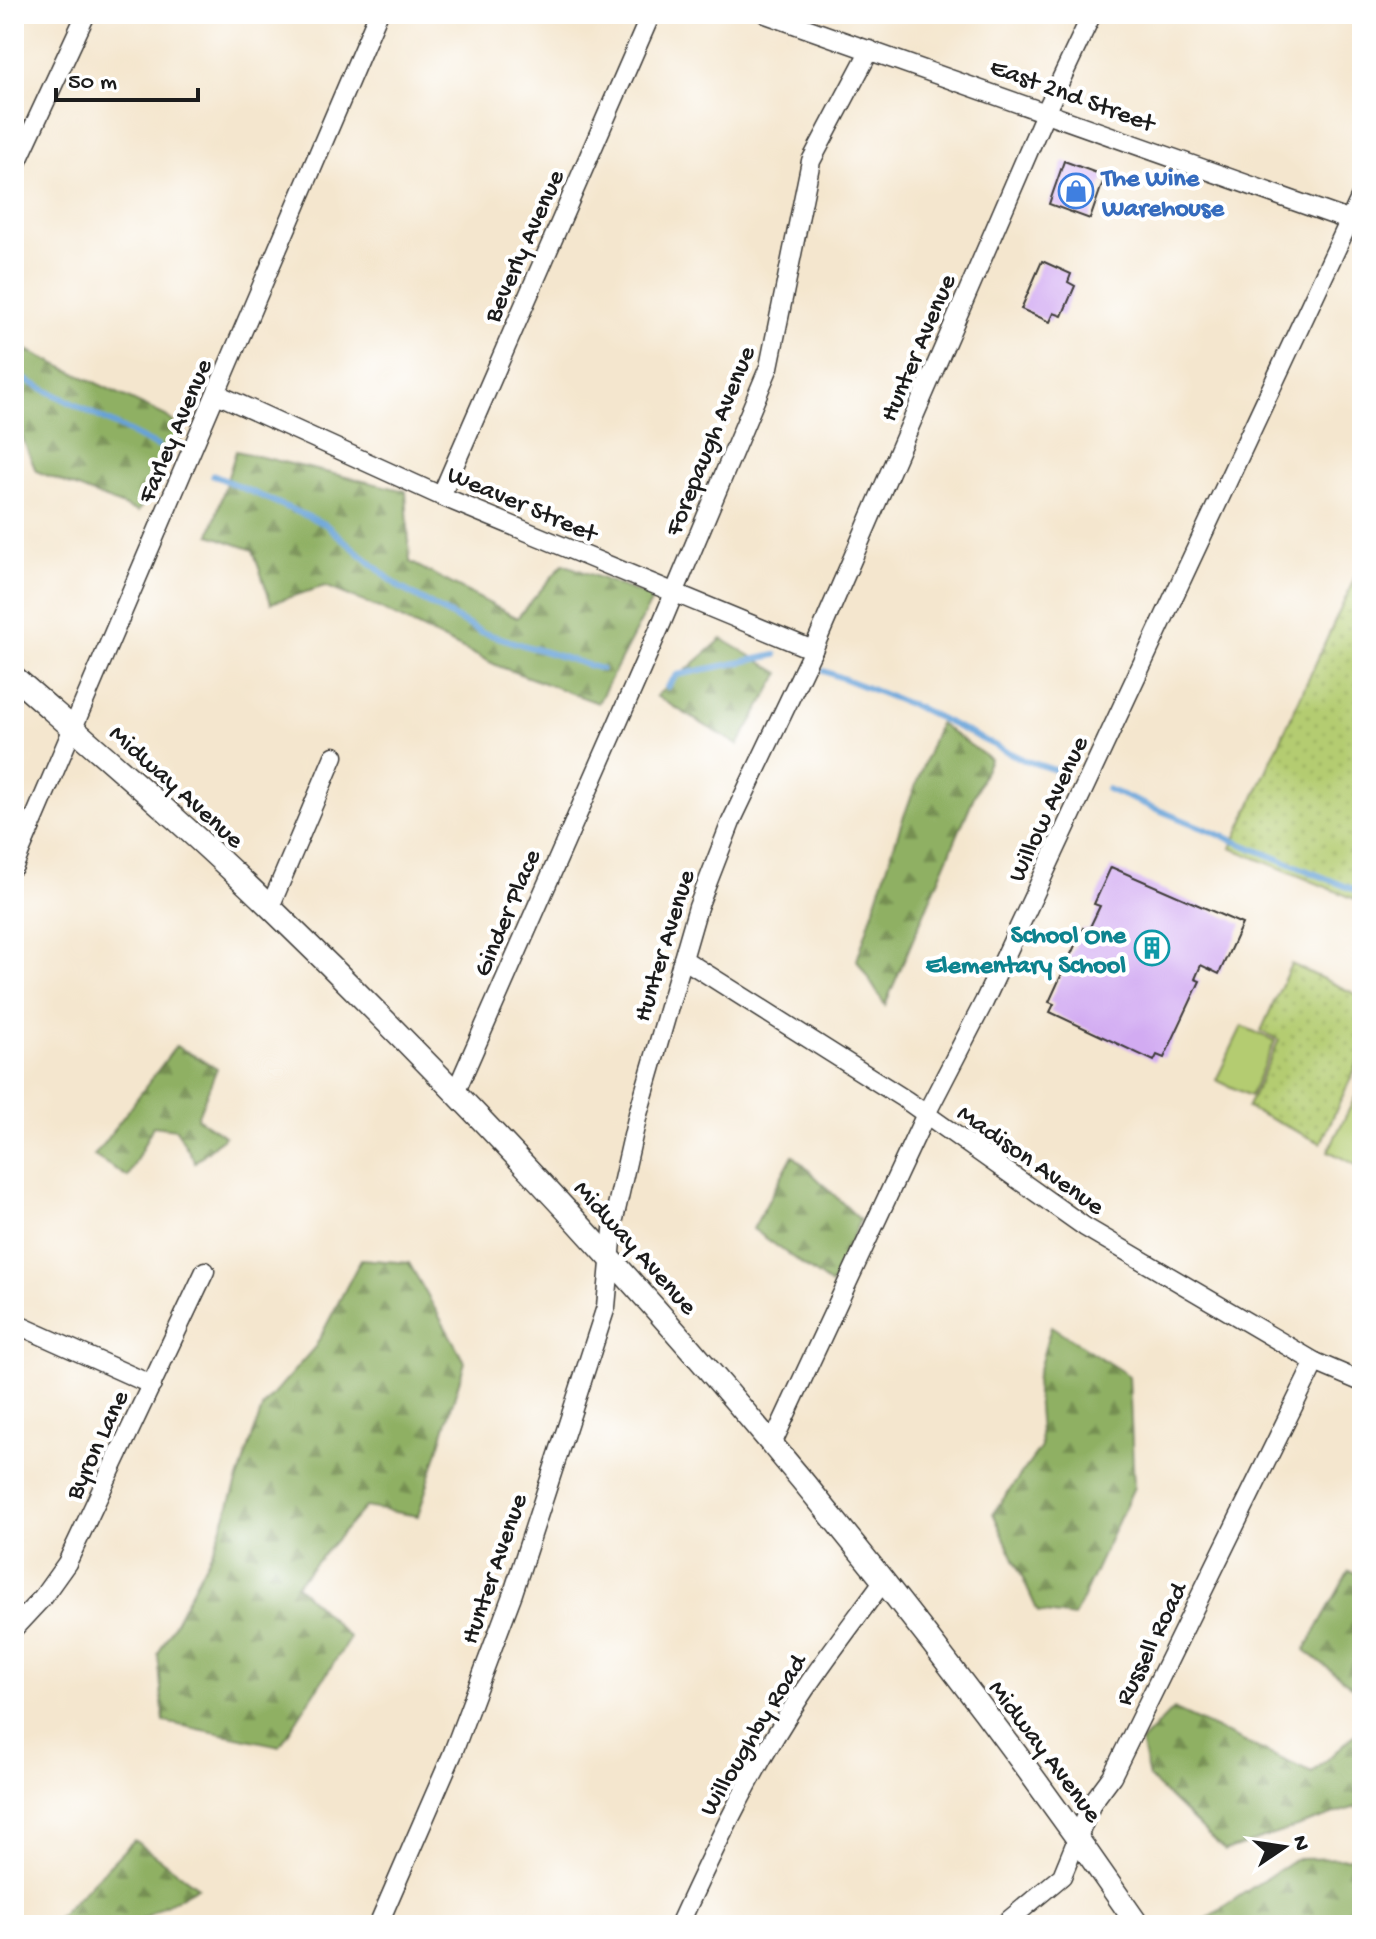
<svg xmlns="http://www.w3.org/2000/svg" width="1376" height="1939" font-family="'Gochi Hand',sans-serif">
<defs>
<pattern id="forest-firs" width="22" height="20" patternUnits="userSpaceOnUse" patternTransform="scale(2)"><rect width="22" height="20" fill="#8fb063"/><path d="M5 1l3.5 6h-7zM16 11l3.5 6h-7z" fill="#748e51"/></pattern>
<pattern id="park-dots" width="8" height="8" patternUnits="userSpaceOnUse" patternTransform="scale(2)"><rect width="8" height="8" fill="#b4cc71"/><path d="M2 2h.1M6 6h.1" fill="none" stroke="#9aaf61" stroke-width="1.8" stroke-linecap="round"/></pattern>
</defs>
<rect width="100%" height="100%" fill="#fff"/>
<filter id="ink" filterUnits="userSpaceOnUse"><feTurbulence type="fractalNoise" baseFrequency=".0125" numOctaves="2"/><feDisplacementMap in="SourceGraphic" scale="16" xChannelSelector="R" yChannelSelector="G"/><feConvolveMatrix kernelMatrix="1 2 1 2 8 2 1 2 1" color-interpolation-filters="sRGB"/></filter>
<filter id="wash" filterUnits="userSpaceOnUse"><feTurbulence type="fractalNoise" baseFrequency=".006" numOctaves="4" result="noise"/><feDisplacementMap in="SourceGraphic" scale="32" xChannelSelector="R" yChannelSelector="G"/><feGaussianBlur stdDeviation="1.8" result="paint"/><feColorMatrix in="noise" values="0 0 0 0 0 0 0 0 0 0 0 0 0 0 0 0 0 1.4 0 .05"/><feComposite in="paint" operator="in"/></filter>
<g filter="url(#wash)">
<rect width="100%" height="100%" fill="#f4e6ce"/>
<!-- grass -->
<g fill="#b4cc71" stroke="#687446" stroke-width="2">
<polygon points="1242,1026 1275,1041 1250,1096 1216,1080"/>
<polygon points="1362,1084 1362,1168 1328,1151"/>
</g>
<!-- forest -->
<g fill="url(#forest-firs)" stroke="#566640" stroke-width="2">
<polygon points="14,344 166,416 185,432 138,512 36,471 14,418"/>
<polygon points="236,451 406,491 410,562 517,618 563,564 653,598 598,703 498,666 379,608 325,586 271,603 253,550 210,535"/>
<polygon points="722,639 780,673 738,745 656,696"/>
<polygon points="939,723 990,759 885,1005 857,960 901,824"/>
<polygon points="176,1046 217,1068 197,1118 225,1136 195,1162 176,1129 153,1126 128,1177 94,1156"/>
<polygon points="793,1155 860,1220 831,1285 753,1229"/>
<polygon points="361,1259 409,1263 465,1362 418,1516 365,1507 296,1585 350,1638 280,1746 164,1722 158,1654 215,1546 263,1406 315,1347"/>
<polygon points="1051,1326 1129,1376 1134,1487 1074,1617 1038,1612 993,1513 1041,1447 1036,1380"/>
<polygon points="1349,1571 1362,1574 1362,1726 1355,1689 1305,1650"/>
<polygon points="1173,1709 1312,1773 1362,1728 1362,1805 1225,1851 1149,1778 1141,1742"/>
<polygon points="134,1840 198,1887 130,1925 50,1925"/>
<polygon points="1362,1858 1362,1925 1352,1925 1348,1916 1330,1925 1196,1925 1295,1859"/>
</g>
<!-- park -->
<g fill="url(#park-dots)" stroke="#687446" stroke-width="2">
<polygon points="1362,562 1362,902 1231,848"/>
<polygon points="1291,964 1362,997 1362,1054 1321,1143 1247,1108 1279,1040 1261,1031"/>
</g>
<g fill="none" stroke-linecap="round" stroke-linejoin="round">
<!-- stream -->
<g stroke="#67a3d8" stroke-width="6">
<polyline points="14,374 157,446"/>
<polyline points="213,475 325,524 399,587 481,632 601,669"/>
<polyline points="824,671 919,708 1024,760 1061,772"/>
<polyline points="667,687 677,675 776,655"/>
<polyline points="1107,789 1362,893"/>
</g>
</g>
<g id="blocks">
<!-- building -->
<g fill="#d2abf2">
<polygon points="1064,161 1105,176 1090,219 1049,204"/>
<polygon points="1042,261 1071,274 1068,282 1075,286 1062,316 1054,313 1050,322 1021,309"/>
<polygon points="1111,867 1242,924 1219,974 1201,965 1195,979 1200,981 1164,1058 1157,1055 1154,1061 1050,1012 1054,1004 1049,1002 1083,928 1088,931 1100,906 1094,904"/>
</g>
</g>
</g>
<g filter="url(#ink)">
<use href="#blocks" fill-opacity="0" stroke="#3c3a37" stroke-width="2"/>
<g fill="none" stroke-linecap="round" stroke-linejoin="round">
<!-- minor casing -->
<g stroke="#3c3a37" stroke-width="21">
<g id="minor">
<polyline points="766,14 1362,225"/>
<polyline points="14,169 86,14"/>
<polyline points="217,394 441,496 813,650"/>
<polyline points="441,496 651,14"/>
<polyline points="14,866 378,14"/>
<polyline points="270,907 334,756"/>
<polyline points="683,959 906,1100 1085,1227 1315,1362 1362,1382"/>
<polyline points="456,1091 662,622 769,367 811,161 870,50"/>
<polyline points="14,1323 152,1385"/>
<polyline points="773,1442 926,1114 984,1002 1362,194"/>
<polyline points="14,1628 42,1598 67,1563 205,1271"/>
<polyline points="378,1925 452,1755 513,1593 606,1307 614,1219 638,1114 698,907 731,822 813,650 1046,111 1092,14"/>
<path d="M679 1925C716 1844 755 1763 805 1689 830 1652 858 1616 884 1580"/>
<polyline points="1003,1925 1062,1876 1092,1803 1112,1776 1315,1362"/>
</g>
</g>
<!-- tertiary casing -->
<g stroke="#3c3a37" stroke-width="25">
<path id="tertiary" d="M14 677C101 753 189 828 272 909 593 1219 885 1557 1138 1925"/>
</g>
<!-- minor -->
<use href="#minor" stroke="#fff" stroke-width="18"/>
<!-- tertiary -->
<use href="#tertiary" stroke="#fff" stroke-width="22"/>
</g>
</g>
<!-- icons -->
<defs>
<g id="shop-ring" transform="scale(1.8)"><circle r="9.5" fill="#fff" stroke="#3f7fe0" stroke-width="1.5"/><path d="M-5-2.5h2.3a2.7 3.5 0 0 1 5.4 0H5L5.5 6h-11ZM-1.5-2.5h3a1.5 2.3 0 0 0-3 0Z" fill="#3f7fe0"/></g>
<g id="building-ring" transform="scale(1.8)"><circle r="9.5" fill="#fff" stroke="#0f9aa8" stroke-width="1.5"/><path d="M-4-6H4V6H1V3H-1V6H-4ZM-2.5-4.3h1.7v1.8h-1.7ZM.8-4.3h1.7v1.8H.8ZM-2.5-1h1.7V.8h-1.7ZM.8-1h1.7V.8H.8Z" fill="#0f9aa8"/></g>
</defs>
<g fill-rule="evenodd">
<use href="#shop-ring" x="1076" y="191"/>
<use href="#building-ring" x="1152" y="948"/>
</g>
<g text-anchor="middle" stroke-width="8" stroke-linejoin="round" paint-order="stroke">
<!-- street labels -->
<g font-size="26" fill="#1c1c1c" stroke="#fff">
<text transform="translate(1073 93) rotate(20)" y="9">East 2nd Street</text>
<text transform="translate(522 245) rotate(-66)" y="9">Beverly Avenue</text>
<text transform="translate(916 347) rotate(-67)" y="9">Hunter Avenue</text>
<text transform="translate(173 430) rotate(-67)" y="9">Farley Avenue</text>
<text transform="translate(708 440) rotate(-68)" y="9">Forepaugh Avenue</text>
<text transform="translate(523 502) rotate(23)" y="9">Weaver Street</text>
<text transform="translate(178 785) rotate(42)" y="9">Midway Avenue</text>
<text transform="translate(1046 808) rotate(-65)" y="9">Willow Avenue</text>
<text transform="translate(505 912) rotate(-67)" y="9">Ginder Place</text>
<text transform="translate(662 945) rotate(-73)" y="9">Hunter Avenue</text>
<text transform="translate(1032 1158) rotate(35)" y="9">Madison Avenue</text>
<text transform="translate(637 1246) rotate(48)" y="9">Midway Avenue</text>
<text transform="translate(95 1444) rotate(-65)" y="9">Byron Lane</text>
<text transform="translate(492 1568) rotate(-71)" y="9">Hunter Avenue</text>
<text transform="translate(1149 1643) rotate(-64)" y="9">Russell Road</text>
<text transform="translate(751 1734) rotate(-59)" y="9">Willoughby Road</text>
<text transform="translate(1047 1750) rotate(53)" y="9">Midway Avenue</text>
</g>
<!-- shop labels -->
<g font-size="26" font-weight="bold" fill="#366cbe" stroke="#fff" text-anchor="start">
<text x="1102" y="185">The Wine<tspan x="1102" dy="30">Warehouse</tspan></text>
</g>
<!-- culture labels -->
<g font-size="26" font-weight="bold" fill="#0d838f" stroke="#fff" text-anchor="end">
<text x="1126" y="942">School One<tspan x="1126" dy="30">Elementary School</tspan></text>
</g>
</g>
<!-- margin -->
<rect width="1376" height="1939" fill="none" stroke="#fff" stroke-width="48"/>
<!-- north arrow -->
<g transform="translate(1284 1847) rotate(77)" stroke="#ffffff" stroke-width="6" paint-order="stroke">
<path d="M0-6L14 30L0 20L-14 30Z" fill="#1c1c1c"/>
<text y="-12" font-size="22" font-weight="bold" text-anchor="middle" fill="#1c1c1c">N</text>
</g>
<!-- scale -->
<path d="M56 88v12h142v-12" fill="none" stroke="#1c1c1c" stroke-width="4"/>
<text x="68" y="88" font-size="24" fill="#1c1c1c" stroke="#ffffff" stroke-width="6" paint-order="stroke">50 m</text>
</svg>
